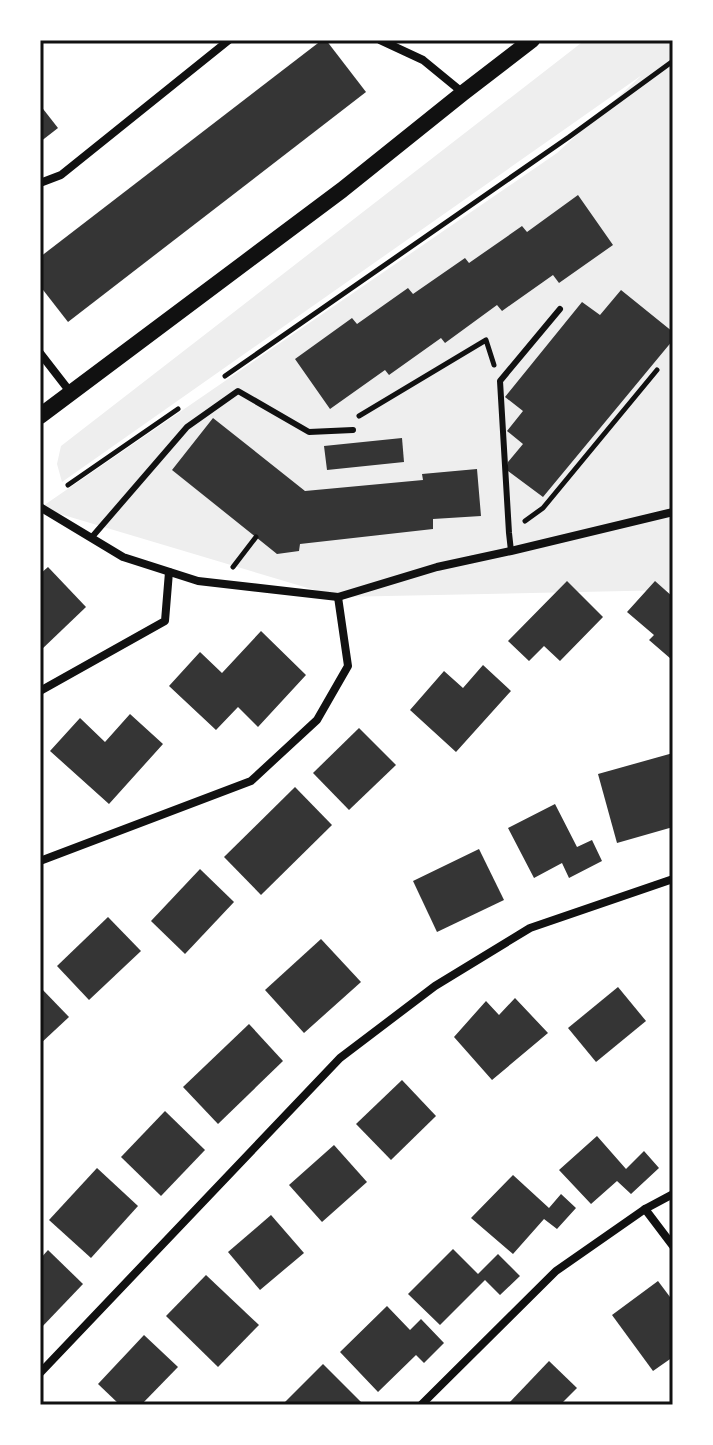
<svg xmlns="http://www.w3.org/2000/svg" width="713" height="1445" font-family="'PT Sans',sans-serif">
<rect width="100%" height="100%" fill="#fff"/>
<!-- green -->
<polygon fill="#eee" points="585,40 673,40 673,590 338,597 40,508 557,153 642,75 62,482 57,464 61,446"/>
<!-- building -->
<g fill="#353535">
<polygon points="322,40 326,40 366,92 68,322 40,286 40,257"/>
<polygon points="40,105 58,128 40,142"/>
<polygon points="578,195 613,245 559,283 553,275 502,311 497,305 445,343 441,338 389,375 385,370 330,409 295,359 352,318 357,324 408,288 413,294 465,258 469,263 522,226 527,232"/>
<polygon points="621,290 673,332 673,340 543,497 508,471 508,462 523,444 507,431 523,411 505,397 582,302 600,315"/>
<polygon points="213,418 305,491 423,480 422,474 477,469 481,516 433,519 433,529 300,544 299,551 277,554 172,470"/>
<polygon points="402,438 404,462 327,470 324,446"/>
<polygon points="48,567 86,607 40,651 40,574"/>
<polygon points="567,581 603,617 560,661 544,646 529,661 508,641"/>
<polygon points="655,581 673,597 673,658 671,659 649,640 654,635 627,612"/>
<polygon points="261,631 306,675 258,727 238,707 216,730 169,686 200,652 222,673"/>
<polygon points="483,665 511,691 456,752 410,710 444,671 463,688"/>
<polygon points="130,714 163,744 109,804 50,751 80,718 105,742"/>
<polygon points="359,728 396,765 349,810 313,773"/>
<polygon points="673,753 673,827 617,843 598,774"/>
<polygon points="295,787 332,825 261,895 224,857"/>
<polygon points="555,804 577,847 592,840 602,861 569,878 562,863 534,878 508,828"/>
<polygon points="479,849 504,900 437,932 413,881"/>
<polygon points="200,869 234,902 185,954 151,921"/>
<polygon points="108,917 141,951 89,1000 57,966"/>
<polygon points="321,939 361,982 304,1033 265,990"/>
<polygon points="40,987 69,1017 40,1044"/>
<polygon points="618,987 646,1021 596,1062 568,1028"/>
<polygon points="515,998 548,1033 492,1080 454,1037 486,1001 499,1015"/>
<polygon points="249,1024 283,1061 218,1124 183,1087"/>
<polygon points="402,1080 436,1116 391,1160 356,1124"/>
<polygon points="165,1111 205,1150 161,1196 121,1157"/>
<polygon points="597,1136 626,1169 644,1151 659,1168 631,1194 617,1181 591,1204 559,1170"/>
<polygon points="334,1145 367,1182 322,1222 289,1185"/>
<polygon points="97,1168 138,1206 91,1258 49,1220"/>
<polygon points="513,1175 549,1208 561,1194 576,1208 557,1229 544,1219 513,1254 471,1218"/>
<polygon points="271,1215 304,1253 260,1290 228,1252"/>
<polygon points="453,1249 478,1274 498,1254 520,1276 500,1295 485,1280 440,1325 408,1294"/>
<polygon points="48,1250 83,1284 40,1329 40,1259"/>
<polygon points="206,1275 259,1325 218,1367 166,1316"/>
<polygon points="658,1281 673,1301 673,1357 653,1371 612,1315"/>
<polygon points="387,1306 410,1330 421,1319 444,1343 424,1363 416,1355 378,1392 340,1352"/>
<polygon points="144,1335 178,1367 141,1405 120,1405 98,1384"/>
<polygon points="549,1361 577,1388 560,1405 511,1405 509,1403"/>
<polygon points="323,1364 362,1403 360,1405 282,1405"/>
</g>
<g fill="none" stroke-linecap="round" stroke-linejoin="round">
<!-- path -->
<g stroke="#111" stroke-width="5">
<polyline points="225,376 569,137 673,61"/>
<polyline points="359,416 486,340 494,365"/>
<polyline points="68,485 178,409"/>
<polyline points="525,521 543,508 657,370"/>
<polyline points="233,567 256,537"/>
</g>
<!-- service -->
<g stroke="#111" stroke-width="6">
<polyline points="92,537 187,427 238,391 309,432 353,430"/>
<polyline points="511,551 509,533 500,381 560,309"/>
</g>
<!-- minor -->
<g stroke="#111" stroke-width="8">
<polyline points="380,40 423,60 462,92"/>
<polyline points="40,183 61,175 229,40"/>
<polyline points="40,353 71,393"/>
<polyline points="40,507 123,557 198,581 338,597 437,567 511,551 673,512"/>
<polyline points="40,691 165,621 169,572"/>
<polyline points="40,861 251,781 317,720 348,666 338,597"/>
<polyline points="645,1209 673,1246"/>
<polyline points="40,1373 340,1058 435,986 530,928 673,879"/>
<polyline points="421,1405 556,1271 645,1209 673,1194"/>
</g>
<!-- secondary -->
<polyline stroke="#111" stroke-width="16" points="40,416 342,190 463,93 532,40"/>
</g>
<!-- border -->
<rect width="713" height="1445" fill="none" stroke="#ffffff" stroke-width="84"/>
<rect x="42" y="42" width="629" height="1361" fill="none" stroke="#111" stroke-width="3"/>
</svg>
